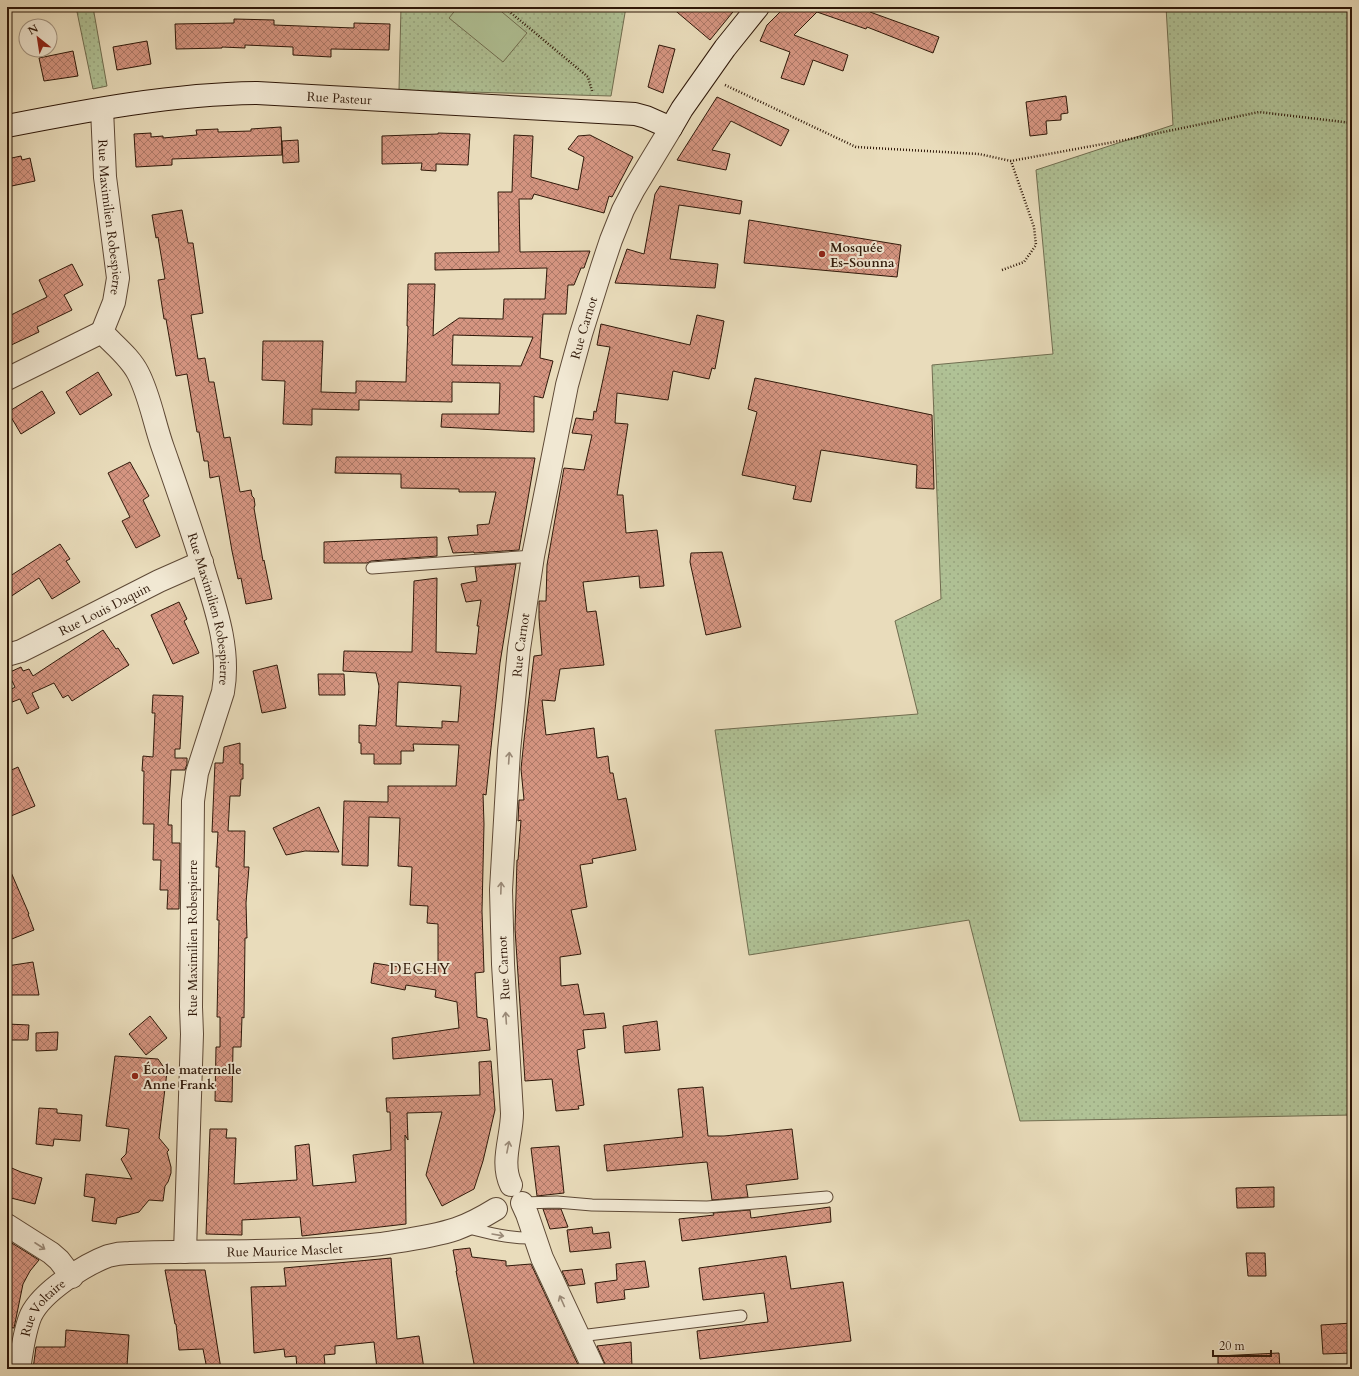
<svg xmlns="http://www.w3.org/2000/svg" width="1359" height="1376" font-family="Cardo,serif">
<defs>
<pattern id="green-dots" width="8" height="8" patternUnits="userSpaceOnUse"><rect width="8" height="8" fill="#b0c296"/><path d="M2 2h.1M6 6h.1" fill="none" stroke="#98a680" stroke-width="1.8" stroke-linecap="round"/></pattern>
<pattern id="building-cross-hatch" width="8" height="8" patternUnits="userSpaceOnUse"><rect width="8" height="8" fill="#d59581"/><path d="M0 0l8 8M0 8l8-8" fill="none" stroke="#ad7968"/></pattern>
</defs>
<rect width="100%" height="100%" fill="#e9dcbb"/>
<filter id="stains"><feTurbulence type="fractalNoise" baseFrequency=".005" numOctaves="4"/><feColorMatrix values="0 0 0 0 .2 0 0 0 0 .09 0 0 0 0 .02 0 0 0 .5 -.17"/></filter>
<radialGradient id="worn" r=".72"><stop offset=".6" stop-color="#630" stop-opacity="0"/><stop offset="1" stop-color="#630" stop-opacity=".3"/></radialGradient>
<!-- green -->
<g fill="url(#green-dots)" stroke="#706d50">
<polygon points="76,7 93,7 107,86 93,89"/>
<polygon points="401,7 626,7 611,96 399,90"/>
<polygon points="1166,7 1352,7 1352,1115 1020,1121 969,920 749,955 715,730 918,714 895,621 941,599 932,365 1053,354 1036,170 1173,125"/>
</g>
<!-- pitch -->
<polygon fill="#b0c296" stroke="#706d50" points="458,7 496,7 527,33 503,62 449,18"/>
<!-- building -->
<g fill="url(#building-cross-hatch)" stroke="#2f1809" fill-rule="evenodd">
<polygon points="671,7 737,7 710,40"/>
<polygon points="785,7 872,7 870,12 939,37 933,53 867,27 866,29 817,12 794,35 848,55 843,71 813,60 804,85 781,78 790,52 760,41 767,25"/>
<polygon points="234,19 274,20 274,25 354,28 354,23 390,24 389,50 331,49 331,57 293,55 293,47 245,45 245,48 222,47 222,48 176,49 175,24 234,23"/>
<polygon points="147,41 151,64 117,70 113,47"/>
<polygon points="659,45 675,49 663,93 648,87"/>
<polygon points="73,51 78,76 44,81 39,58"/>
<polygon points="1066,96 1068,113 1061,114 1061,120 1046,121 1047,134 1030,136 1026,102"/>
<polygon points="717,97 789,130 781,146 731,121 712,150 730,154 726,170 677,160"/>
<polygon points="281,127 282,155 172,159 172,165 136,167 134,134 151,133 151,137 163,136 163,138 197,135 196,130 218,129 218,132 251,131 251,129"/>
<polygon points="438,133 470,134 468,165 436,164 436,171 421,170 422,163 382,164 382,136 438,134"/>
<path d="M514 135 533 136 531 177 578 190 584 157 568 149 578 136 590 135 633 157 612 197 609 196 604 213 534 194 532 199H519L520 252 590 251 584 268H581L574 285H568L566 314H543L540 358 553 361 543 398 534 396V432L441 427 442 414H499L500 383 452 382V402L359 400V410L312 409V425L283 424 285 381 262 380 263 341H323L321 392 356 393V381L406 382 408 326H407L408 284H435L433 336 459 318 503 319 504 299H545L547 268 435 270V253L499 252 498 192H512ZM453 335 533 337 521 366 452 365Z"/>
<polygon points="298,140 299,162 283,163 282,141"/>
<polygon points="21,156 22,160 30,158 35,181 7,187 7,159"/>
<polygon points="660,186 742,201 740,214 679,205 670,259 718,264 715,288 615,283 627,249 644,254 655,194"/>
<polygon points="182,210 188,243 193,243 203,313 191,315 198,359 205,358 209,382 214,382 224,438 230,437 240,492 251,490 252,496 254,498 255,505 254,508 263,561 264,560 272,599 246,604 241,578 238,579 232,551 219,476 210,478 208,461 204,461 199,432 197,432 187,374 176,376 166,319 164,319 158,280 165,279 158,237 156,238 152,215"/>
<polygon points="749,220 901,245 897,277 744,263"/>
<polygon points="72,264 83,285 64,295 72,310 37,327 39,332 7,347 7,317 47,297 39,280"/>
<polygon points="697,315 724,321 715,369 712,368 709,379 673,371 668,400 617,393 615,423 628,424 617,495 623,495 626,533 657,530 664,586 640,588 639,576 583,582 587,612 596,611 604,665 560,669 555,701 542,700 546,735 594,728 597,758 608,756 610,773 613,773 618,800 626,798 636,850 592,859 593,863 580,865 587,907 571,910 581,954 560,957 561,986 578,984 584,1015 604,1013 606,1028 583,1030 585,1048 577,1050 584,1105 578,1106 579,1109 556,1111 552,1079 525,1081 515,929 517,860 518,860 521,820 518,821 519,800 524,800 521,769 524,740 534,656 542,655 539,618 539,601 546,601 547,565 564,468 584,470 592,435 572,433 576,418 593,420 594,411 596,412 610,347 597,345 601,324 690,345"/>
<polygon points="98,372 112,395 80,415 66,392"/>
<polygon points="755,378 932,415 934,489 916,488 917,465 821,450 811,502 793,499 796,486 742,475 757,412 748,409"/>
<polygon points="42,391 55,413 21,434 8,412"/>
<polygon points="336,457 535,458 519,550 474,553 474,552 453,553 448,537 478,535 477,525 489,524 496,492 459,492 459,489 401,488 401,474 335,473"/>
<polygon points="130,462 149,496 143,500 160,536 136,548 122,521 130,517 108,473"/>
<polygon points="437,537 437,556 371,561 367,563 324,563 324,542"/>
<polygon points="60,544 70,559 66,561 80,582 52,599 39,578 7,599 7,578"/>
<polygon points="722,552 741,627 706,635 690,562 691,553"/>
<path d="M516 564 500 663 486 795 483 794 484 824 482 911 484 972 475 973 477 1017 487 1019 490 1050 393 1059 392 1038 459 1028 457 1002 435 997 436 990 406 985 405 990 371 983 374 963 438 973V924L427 923 428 906 410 905 412 867 398 866 400 818 369 817 368 866 342 865 344 801 388 802V786H456L459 745 413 744 414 751H401V764H374V754H361V743H359V725L376 726 379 686 376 673 343 671 344 651 412 652 414 581 437 578 436 652 476 654 479 626H477L481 600 466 602 461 584 477 581 475 567ZM398 682 461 686 458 722 442 721V728L396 726Z"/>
<polygon points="179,602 187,619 184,621 199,653 173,664 151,615"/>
<polygon points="103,630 116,649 118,648 129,665 72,701 68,695 63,698 54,683 32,693 39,708 27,714 20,699 7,704 7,692 15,687 8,673 21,667 23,671 29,669 33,676"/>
<polygon points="277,665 286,708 262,713 253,671"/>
<polygon points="318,674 344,674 345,695 319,695"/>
<polygon points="153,695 183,696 180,749 175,749 175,758 187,758 187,764 185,770 171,770 168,825 172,825 172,843 180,843 179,909 167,909 168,890 160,890 161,860 153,860 154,824 143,824 144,771 142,771 143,756 153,757 155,713 152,713"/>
<polygon points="240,743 240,764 243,764 243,779 241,779 240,796 230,796 228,831 245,831 244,867 249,867 246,903 247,938 245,938 244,1018 242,1017 241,1047 233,1047 232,1102 215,1101 216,1047 220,1047 220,1017 217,1017 219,920 217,920 219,867 216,867 218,832 212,832 215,763 223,763 224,747"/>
<polygon points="18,767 35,806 11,816 7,808 7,772"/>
<polygon points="319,807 339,852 305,851 286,855 273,828"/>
<polygon points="7,863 29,914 28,914 34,930 7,941"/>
<polygon points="33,962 39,995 7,995 7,966"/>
<polygon points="150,1016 167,1038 146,1055 129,1034"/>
<polygon points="657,1021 660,1050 625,1053 623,1026"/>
<polygon points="7,1024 29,1025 28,1040 7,1040"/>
<polygon points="58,1032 57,1050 36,1051 36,1033"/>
<polygon points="115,1056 158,1059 167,1072 159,1138 169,1150 167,1152 171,1167 171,1173 168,1182 165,1186 163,1201 149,1200 139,1212 117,1218 116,1224 92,1221 95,1198 84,1196 86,1174 132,1179 121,1159 126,1154 129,1129 106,1126"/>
<polygon points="491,1061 495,1110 483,1161 474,1189 442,1206 426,1175 442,1112 407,1113 408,1140 405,1135 406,1224 302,1236 300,1217 242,1220 242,1235 206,1234 210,1129 227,1129 226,1138 236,1138 234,1184 297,1180 295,1146 309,1144 313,1186 356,1182 353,1155 391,1150 390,1112 387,1112 386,1098 480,1095 479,1062"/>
<polygon points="703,1087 708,1136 724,1136 792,1129 798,1179 746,1185 748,1197 712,1200 707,1162 607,1171 604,1145 683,1137 678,1089"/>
<polygon points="39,1108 57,1109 57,1113 82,1115 80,1141 54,1139 53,1146 36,1144"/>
<polygon points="559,1146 564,1193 537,1196 531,1148"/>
<polygon points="7,1166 21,1172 42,1178 35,1204 7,1197"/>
<polygon points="1274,1187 1274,1207 1237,1208 1236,1188"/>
<polygon points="830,1207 831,1222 682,1241 679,1219 714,1215 713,1213 750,1210 751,1218"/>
<polygon points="543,1209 561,1209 568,1227 550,1229"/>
<polygon points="592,1227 593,1234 609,1232 611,1248 570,1252 567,1230"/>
<polygon points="7,1240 39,1260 30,1271 23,1284 14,1328 7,1327"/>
<polygon points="470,1248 472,1257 506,1261 506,1266 531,1264 580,1369 475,1369 456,1271 457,1271 453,1250"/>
<polygon points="1246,1253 1265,1253 1266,1276 1248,1276"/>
<polygon points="786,1256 791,1289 843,1282 851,1341 700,1359 697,1331 768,1322 764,1293 703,1300 699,1268"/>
<polygon points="391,1258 397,1339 419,1336 424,1369 377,1369 374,1342 335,1346 335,1354 324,1355 325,1365 297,1369 296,1356 285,1357 284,1349 254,1353 251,1287 286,1286 284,1268"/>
<polygon points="645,1261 649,1287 624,1290 625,1299 597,1303 595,1283 617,1280 616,1264"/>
<polygon points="582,1269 585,1284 569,1286 562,1271"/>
<polygon points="165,1270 205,1270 221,1369 207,1369 203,1349 179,1350 176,1324 175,1324"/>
<polygon points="1352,1323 1352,1353 1323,1354 1321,1325"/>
<polygon points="66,1330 129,1335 127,1366 68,1367 68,1369 33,1369 36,1347 65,1347"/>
<polygon points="631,1342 632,1367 606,1369 605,1364 597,1346"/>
<polygon points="1279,1353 1280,1369 1218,1369 1218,1356"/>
</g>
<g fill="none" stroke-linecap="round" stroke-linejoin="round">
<!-- lane casing -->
<g stroke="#5e4936" stroke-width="13">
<g id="lane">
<polyline points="372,568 533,556"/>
<polyline points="522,1203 557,1202 592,1205 707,1207 827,1197"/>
<path d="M465 1227C488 1233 511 1239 535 1238"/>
<polyline points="580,1336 741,1316"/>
</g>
</g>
<!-- street casing -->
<g stroke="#5e4936" stroke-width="24">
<g id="street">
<path id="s1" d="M102 109 105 177 118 278 114 302 102 332C114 345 130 357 138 373 150 396 154 423 163 448 178 491 193 533 206 577 218 615 230 653 223 692L197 773 193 801 191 1007 192 1034 185 1252"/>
<polyline points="7,379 102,332"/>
<path id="s2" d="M7 655 21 651 35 644 159 581 202 562"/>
<path id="s3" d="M511 1185C500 1162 512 1137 512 1113L503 964 501 890 509 751 519 649 533 556 567 385 581 334 602 267 611 240 623 210 634 189 671 128"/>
<polyline points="522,1203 527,1214 542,1258 594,1369"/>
<polyline points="7,1225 51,1253 59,1260 72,1277"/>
<path id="s4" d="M19 1369C22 1352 24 1331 31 1315 42 1292 84 1265 108 1256 115 1254 121 1253 129 1253 213 1250 297 1254 381 1244 406 1240 432 1237 456 1229 470 1224 483 1217 496 1209"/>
</g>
</g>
<!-- secondary casing -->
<g stroke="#2f1809" stroke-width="24">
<g id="secondary">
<path id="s5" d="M7 126C89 110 173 94 257 93L635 114 646 117 671 128 682 109 725 48 758 7"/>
</g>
</g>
<!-- path -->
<g stroke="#2f1809" stroke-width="2.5" stroke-dasharray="1 2" stroke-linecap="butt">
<polyline points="504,7 588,77 592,91"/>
<polyline points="725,85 856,147 979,154 1011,161 1130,139 1259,112 1352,123"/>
<polyline points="1002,270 1024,262 1036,245 1034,227 1011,161"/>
</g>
<!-- lane -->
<use href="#lane" stroke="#f1e8d3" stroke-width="11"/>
<!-- street -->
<use href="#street" stroke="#f1e8d3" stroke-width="22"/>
<!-- secondary -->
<use href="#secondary" stroke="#f1e8d3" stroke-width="22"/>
</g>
<!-- one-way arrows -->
<defs><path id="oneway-shaft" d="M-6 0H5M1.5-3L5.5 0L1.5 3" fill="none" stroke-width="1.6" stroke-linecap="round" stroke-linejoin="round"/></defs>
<g stroke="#9a8a78">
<use href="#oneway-shaft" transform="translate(509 758) rotate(-86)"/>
<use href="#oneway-shaft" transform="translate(501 888) rotate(-88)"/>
<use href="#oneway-shaft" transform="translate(506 1018) rotate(-94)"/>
<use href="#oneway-shaft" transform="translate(508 1147) rotate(-79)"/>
<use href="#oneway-shaft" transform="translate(498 1235) rotate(10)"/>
<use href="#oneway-shaft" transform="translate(40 1246) rotate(33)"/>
<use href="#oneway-shaft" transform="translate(562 1301) rotate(-114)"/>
</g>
<!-- markers -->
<g fill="#8f2418" stroke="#f1e8d3" stroke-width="1.5">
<circle cx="822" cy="254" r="4"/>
<circle cx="135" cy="1076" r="4"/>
</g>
<g text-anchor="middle" stroke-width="4" stroke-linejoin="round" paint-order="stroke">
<!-- street labels -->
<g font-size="13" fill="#2f1809" stroke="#f1e8d3">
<text dy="5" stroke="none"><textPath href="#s5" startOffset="335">Rue Pasteur</textPath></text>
<text dy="5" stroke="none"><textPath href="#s1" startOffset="109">Rue Maximilien Robespierre</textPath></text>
<text dy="5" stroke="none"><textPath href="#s3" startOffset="866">Rue Carnot</textPath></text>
<text dy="5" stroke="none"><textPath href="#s2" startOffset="108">Rue Louis Daquin</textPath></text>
<text dy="5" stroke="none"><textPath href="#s1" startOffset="529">Rue Maximilien Robespierre</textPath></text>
<text dy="5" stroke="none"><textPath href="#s3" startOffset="542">Rue Carnot</textPath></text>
<text transform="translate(192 938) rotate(-90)" y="5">Rue Maximilien Robespierre</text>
<text transform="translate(503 968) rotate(-93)" y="5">Rue Carnot</text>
<text dy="5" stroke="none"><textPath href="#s4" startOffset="331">Rue Maurice Masclet</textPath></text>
<text dy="5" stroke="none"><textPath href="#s4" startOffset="68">Rue Voltaire</textPath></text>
</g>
<!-- poi labels -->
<g font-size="13" font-weight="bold" fill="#2f1809" stroke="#f1e8d3" text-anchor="start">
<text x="830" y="252">Mosquée<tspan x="830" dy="15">Es-Sounna</tspan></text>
<text x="143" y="1074">École maternelle<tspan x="143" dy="15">Anne Frank</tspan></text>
</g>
<!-- quarter labels -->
<g font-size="15" letter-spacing="1" fill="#2f1809" stroke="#f1e8d3">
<text x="420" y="974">DECHY</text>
</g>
</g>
<!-- margin -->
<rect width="1359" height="1376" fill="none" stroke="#e9dcbb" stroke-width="24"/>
<rect x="8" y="8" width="1343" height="1360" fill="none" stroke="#2f1809" stroke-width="2"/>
<rect x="12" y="12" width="1335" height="1352" fill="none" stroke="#2f1809"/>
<!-- north arrow -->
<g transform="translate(38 38) rotate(330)"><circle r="19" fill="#f1e8d3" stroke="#a39582"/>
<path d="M0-3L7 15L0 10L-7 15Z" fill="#8f2418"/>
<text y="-6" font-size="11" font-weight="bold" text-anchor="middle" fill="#2f1809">N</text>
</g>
<!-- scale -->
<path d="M1213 1350v6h58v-6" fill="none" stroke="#2f1809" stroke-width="2"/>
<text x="1219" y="1350" font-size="12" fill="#2f1809" stroke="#f1e8d3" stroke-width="3" paint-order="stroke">20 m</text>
<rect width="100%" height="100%" filter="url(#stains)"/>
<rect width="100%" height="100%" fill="url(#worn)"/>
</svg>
